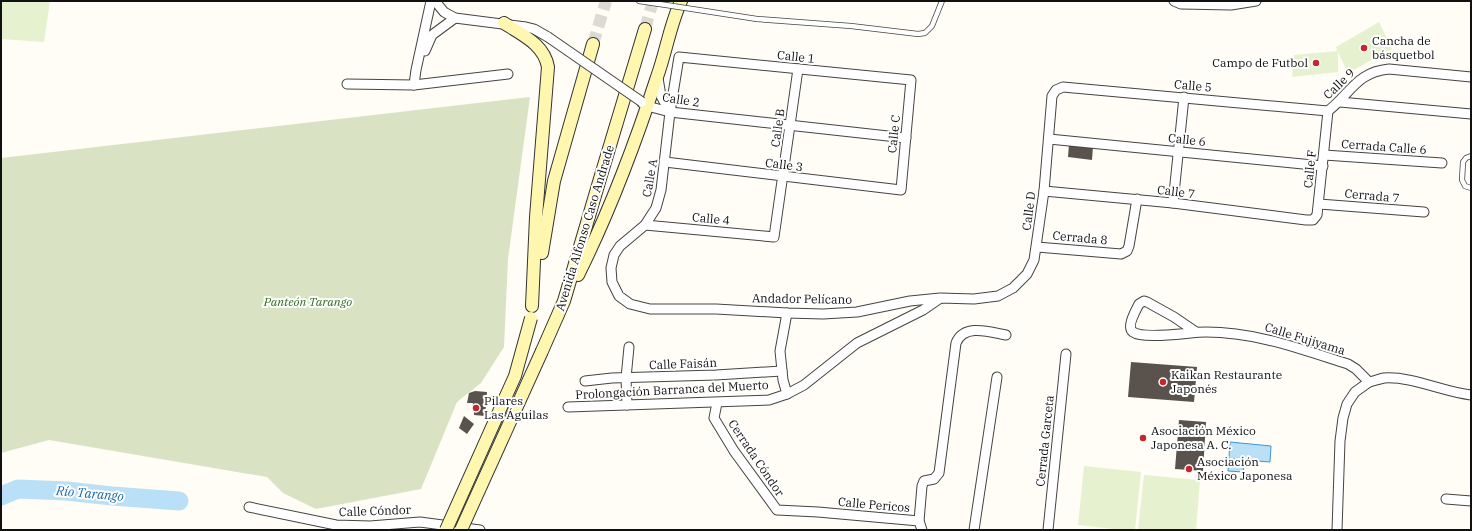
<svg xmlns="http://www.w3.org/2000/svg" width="1472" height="531" font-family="'IBM Plex Serif',serif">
<rect width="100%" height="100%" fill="#fffdf5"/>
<!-- cemetery -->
<polygon fill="#d9e3c4" points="530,97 508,259 504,347 481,383 457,402 421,489 316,509 283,493 267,477 49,440 1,453 1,158"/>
<!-- pitch -->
<g fill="#e6f2cf">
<polygon points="1,1 50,1 44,42 1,39"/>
<polygon points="1379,22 1392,49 1348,73 1338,52 1338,72 1292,77 1294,55 1337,51 1336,47"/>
<polygon points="1084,466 1141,472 1135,530 1122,530 1078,525"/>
<polygon points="1144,475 1200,480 1196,530 1138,530"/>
</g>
<!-- water -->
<polygon fill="#b9e0f7" stroke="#3f96cf" points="1230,442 1271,446 1270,462 1232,459 1232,463 1244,464 1243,472 1228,471"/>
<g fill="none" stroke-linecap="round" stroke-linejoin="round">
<!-- river -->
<polyline stroke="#b9e0f7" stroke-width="19" points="1,496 18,489 67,491 112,496 179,501"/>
</g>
<!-- building -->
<g fill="#5a524d">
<polygon points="1069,144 1093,146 1092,160 1068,157"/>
<polygon points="1131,362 1197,367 1194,402 1128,397"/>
<polygon points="475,391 487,392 485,416 474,415 474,410 472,410 473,403 467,403 469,393"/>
<polygon points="464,416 474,424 467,434 459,428"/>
<polygon points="1179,420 1206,422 1203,471 1175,469"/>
</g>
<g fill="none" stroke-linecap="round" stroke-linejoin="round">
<!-- secondary-tunnel -->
<g stroke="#dbdad3" stroke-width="12" stroke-dasharray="12 6" stroke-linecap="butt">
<polyline points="645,29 653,1"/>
<polyline points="593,44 606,1"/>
</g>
<!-- lane casing -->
<g stroke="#444" stroke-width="6">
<g id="lane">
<polyline points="639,1 666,5"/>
<polyline points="757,19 851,26 918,34 925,33 932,26 942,1"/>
<polyline points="1471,156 1466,158 1463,162 1462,180 1465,186 1471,188"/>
</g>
</g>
<!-- street casing -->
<g stroke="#444" stroke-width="11">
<g id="street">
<polyline points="435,1 444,12 455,18 526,27 534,29 548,37"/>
<polyline points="1174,1 1181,4 1231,5 1256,1"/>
<polyline points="425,51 432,35 455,18"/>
<polyline points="658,78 661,96 670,112"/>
<polyline points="347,84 414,85 508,74"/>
<polyline points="414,85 416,70 431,1"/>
<polyline points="1340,102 1471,114"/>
<polyline points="642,103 647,106 670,112 906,138"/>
<path d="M1328 111C1351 93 1357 72 1389 69L1471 77"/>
<polyline points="1049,139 1323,166"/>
<polyline points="1324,155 1442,163"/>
<polyline points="665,162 901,190 911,80 679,57 670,112 661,190 656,208 645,225 620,246 614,255 611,268 612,282 619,296 630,304 650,309 716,309 787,313 823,314 857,312 910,301 940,298 974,299 998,296 1013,288 1027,274 1034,260 1044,191 1052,96 1056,90 1063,87 1328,111"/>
<polyline points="1044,191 1173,203 1306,220 1313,220 1317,215 1328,111"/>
<polyline points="1173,203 1184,97"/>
<polyline points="1319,204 1424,212"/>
<polyline points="645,225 774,237 798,69"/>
<polyline points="1037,247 1121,254 1127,251 1129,246 1137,199"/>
<path d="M1196 332 1174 317 1147 302 1144 301 1139 304C1136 310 1126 327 1133 332 1144 340 1190 332 1206 332 1256 332 1300 349 1348 364L1356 369 1369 382C1374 381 1379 379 1384 378 1412 376 1443 392 1471 395"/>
<polyline points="585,381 612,378 716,375 782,371"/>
<polyline points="787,394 783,380 780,351 787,313"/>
<polyline points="717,403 714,418 734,451 777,510 818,512 919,521 922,530"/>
<polyline points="627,405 626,378 629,347"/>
<polyline points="568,407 769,400 787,394 804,385 857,343 923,310 939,299"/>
<polyline points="1446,499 1471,501"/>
<polyline points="249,507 336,525 370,526 420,522 480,530"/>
<path d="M919 521 922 486 924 481 934 479 939 473 956 343C964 323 990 332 1006 335"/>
<polyline points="974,530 997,377"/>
<polyline points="1048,530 1066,354"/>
<polyline points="1337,530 1340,441 1343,418 1347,404 1355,392 1369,382"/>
</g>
</g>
<!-- secondary casing -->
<g stroke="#333" stroke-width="14">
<g id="secondary">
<path d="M504 23C522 35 544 44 548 67L536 217 532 306"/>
<polyline points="542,253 554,181 593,44"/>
<path d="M578 275C610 211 635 144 657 77 666 52 670 25 681 1"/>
<polyline points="542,351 564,301 599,182 645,29"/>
</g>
</g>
<!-- path -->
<polyline stroke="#333" stroke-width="2" stroke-dasharray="4 2" stroke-linecap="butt" points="716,384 717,393"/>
<!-- lane -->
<use href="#lane" stroke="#fff" stroke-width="4.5"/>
<!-- street -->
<use href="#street" stroke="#fff" stroke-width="9"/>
<!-- secondary -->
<use href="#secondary" stroke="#fff6b0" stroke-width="12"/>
<!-- lane-bridge casing -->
<g stroke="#444" stroke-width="6" stroke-linecap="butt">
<polyline id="lane-bridge" points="666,5 757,19"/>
</g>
<!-- street-bridge casing -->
<g stroke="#444" stroke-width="11" stroke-linecap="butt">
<polyline id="street-bridge" points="548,37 642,102"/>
</g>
<!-- secondary-bridge casing -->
<g stroke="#333" stroke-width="14" stroke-linecap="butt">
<g id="secondary-bridge">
<polyline points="446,530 515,376 531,318"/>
<polyline points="461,530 542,351"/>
</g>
</g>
<!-- lane-bridge -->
<use href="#lane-bridge" stroke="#fff" stroke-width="4.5"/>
<!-- street-bridge -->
<use href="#street-bridge" stroke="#fff" stroke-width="9"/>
<!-- secondary-bridge -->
<use href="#secondary-bridge" stroke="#fff6b0" stroke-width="12"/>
</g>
<!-- markers -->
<g fill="#c4262e" stroke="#fff" stroke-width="1.5">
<circle cx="1364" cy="48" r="4"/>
<circle cx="1316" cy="63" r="4"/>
<circle cx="1163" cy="382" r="4"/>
<circle cx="476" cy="408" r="4"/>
<circle cx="1143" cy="438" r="4"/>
<circle cx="1189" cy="469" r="4"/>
</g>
<g text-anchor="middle" stroke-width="4" stroke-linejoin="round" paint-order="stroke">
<!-- poi labels -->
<g font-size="12" fill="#111" stroke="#fff" text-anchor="start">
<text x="1372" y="45">Cancha de<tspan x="1372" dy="14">básquetbol</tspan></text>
<text x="1308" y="67" text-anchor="end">Campo de Futbol</text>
<text x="1171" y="379">Kaikan Restaurante<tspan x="1171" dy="14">Japonés</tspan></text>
<text x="484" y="405">Pilares<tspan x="484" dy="14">Las Águilas</tspan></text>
<text x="1151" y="435">Asociación México<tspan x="1151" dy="14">Japonesa A. C.</tspan></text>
<text x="1197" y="466">Asociación<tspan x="1197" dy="14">México Japonesa</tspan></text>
</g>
<!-- street labels -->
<g font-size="12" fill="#111" stroke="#fff">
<text transform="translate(796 57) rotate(6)" y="4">Calle 1</text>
<text transform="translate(1339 84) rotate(-44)" y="4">Calle 9</text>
<text transform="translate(1193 86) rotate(5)" y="4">Calle 5</text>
<text transform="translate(681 100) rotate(9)" y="4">Calle 2</text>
<text transform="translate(778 128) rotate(-82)" y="4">Calle B</text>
<text transform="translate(894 134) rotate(-84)" y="4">Calle C</text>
<text transform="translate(1187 140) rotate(6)" y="4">Calle 6</text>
<text transform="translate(1384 147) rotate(4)" y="4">Cerrada Calle 6</text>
<text transform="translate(784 165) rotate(7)" y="4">Calle 3</text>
<text transform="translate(1310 169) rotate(-84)" y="4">Calle F</text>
<text transform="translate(650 178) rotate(-80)" y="4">Calle A</text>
<text transform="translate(1176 192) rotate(7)" y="4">Calle 7</text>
<text transform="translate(1372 196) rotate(5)" y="4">Cerrada 7</text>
<text transform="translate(1029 211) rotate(-83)" y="4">Calle D</text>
<text transform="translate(711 219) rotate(5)" y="4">Calle 4</text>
<text transform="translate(585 228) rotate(-73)" y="4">Avenida Alfonso Caso Andrade</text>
<text transform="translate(1080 238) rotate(5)" y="4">Cerrada 8</text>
<text transform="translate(802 299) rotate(1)" y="4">Andador Pelícano</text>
<text transform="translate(1305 339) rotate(17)" y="4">Calle Fujiyama</text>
<text transform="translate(683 364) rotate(-2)" y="4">Calle Faisán</text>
<text transform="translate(672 390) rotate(-3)" y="4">Prolongación Barranca del Muerto</text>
<text transform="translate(1045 441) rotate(-84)" y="4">Cerrada Garceta</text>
<text transform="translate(756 458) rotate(56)" y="4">Cerrada Cóndor</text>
<text transform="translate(874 505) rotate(5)" y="4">Calle Pericos</text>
<text transform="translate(375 511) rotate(-2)" y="4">Calle Cóndor</text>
</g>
<!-- park labels -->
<g font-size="12" font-style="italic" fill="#2f6b1f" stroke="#fff">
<text x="308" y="306">Panteón Tarango</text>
</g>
<!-- water labels -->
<g font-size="13" font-style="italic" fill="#1768a6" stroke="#fff">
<text transform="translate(90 493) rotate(5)" y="5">Río Tarango</text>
</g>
</g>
<!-- border -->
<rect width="1472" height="531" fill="none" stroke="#111111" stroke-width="4"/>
</svg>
